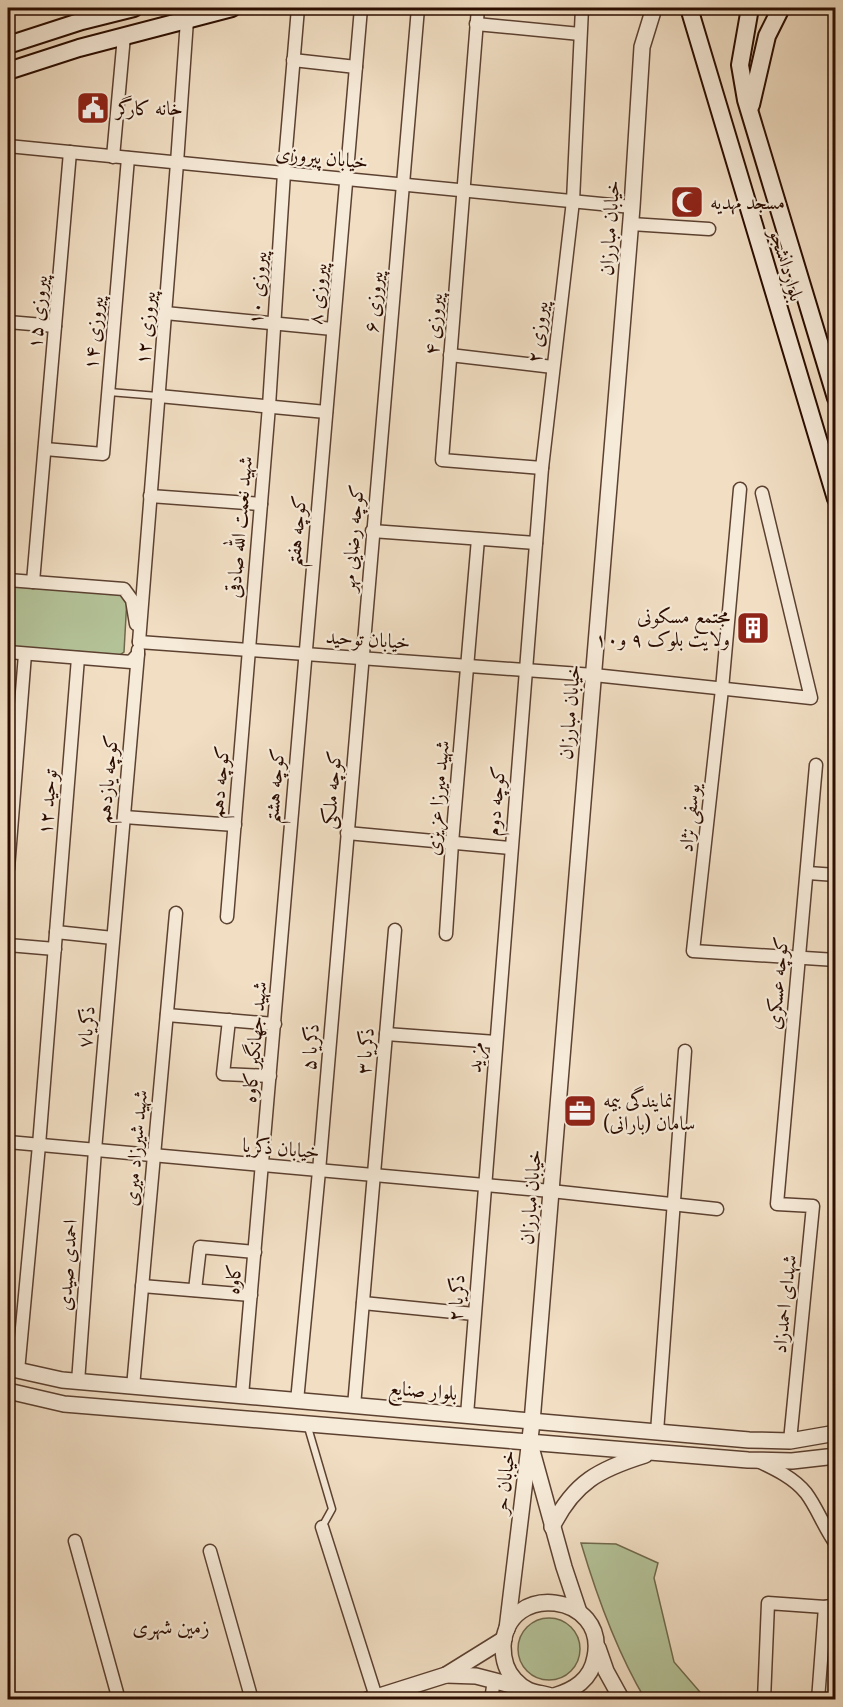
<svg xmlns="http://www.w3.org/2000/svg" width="843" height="1707" font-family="'Gentium Book Plus',Amiri,serif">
<rect width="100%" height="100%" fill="#f1dec3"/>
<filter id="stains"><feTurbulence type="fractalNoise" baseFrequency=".00333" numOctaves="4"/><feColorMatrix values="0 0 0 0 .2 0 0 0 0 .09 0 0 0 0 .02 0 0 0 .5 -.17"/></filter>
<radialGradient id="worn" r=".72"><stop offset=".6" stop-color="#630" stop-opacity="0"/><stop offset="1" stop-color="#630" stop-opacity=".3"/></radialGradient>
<!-- green -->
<g fill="#b4c298" stroke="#70684c" stroke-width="1.5">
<polygon points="8,584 123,593 127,598 124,652 118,656 8,648"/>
<path d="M581 1543 616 1544 658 1563 654 1578 674 1662 706 1699H645C617 1652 597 1597 581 1543Z"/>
<circle cx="549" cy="1649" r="31"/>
</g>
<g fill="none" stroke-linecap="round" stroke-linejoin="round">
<!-- service casing -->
<g stroke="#5c4131" stroke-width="9">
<g id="service">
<polyline points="109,392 158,396"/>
<polyline points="307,1424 332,1509 322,1527"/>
</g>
</g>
<!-- minor casing -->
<g stroke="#5c4131" stroke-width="15">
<g id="minor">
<polyline points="478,8 442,460 542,468"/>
<polyline points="476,24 580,34"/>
<polyline points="293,60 356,67"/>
<polyline points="8,146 632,207"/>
<polyline points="113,157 124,36"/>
<polyline points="631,224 709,229"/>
<polyline points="165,313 333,329"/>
<polyline points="8,322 55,326"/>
<polyline points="450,355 553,367"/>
<polyline points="159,396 326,412"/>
<polyline points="45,449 103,454 128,158"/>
<polyline points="740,489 722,689 693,951 836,960"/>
<polyline points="150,496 261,504"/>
<polyline points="372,531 536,543"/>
<polyline points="8,580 124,589 132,600 136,624"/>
<polyline points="33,582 70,152"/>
<polyline points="139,642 594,675 811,698 762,493"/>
<polyline points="139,642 177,163 187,20"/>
<polyline points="8,652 131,662 138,654 138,650"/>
<polyline points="124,817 235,825"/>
<polyline points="347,833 511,848"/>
<polyline points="8,869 25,654"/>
<polyline points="808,873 836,875"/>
<polyline points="227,917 269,406 284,173 298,8"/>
<polyline points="56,932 113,938"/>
<polyline points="446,934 452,843 478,539"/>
<polyline points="8,945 55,949"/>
<polyline points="167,1015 275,1024"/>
<polyline points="229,1020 223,1074 270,1076"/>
<polyline points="386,1034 496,1042"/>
<polyline points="8,1142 551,1191 717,1209"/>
<polyline points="142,1286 251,1295"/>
<polyline points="195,1290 200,1247 255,1252"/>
<polyline points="363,1303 474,1314"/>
<polyline points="18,1371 39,1145 78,658"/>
<polyline points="78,1382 95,1150 138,654"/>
<polyline points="133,1387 176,913"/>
<polyline points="242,1396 361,8"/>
<polyline points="297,1401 319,1171 418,8"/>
<polyline points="354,1406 395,930"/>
<polyline points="467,1415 542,468 573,201 582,8"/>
<polyline points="657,1432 685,1051"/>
<polyline points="790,1441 813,1206 777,1204 816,765"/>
<path d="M758 1461C775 1469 794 1478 806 1493 818 1509 824 1528 836 1544"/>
<polyline points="322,1527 377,1700"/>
<polyline points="75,1541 119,1700"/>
<polyline points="210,1551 252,1700"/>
<polyline points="491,1700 494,1680"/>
<polyline points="764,1700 768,1603 825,1607 836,1605"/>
<polyline points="818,1700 825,1607"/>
</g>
</g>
<!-- tertiary casing -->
<g stroke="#5c4131" stroke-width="18">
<g id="tertiary">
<polyline points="8,1368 62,1380 749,1440 790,1441 836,1433"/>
<polyline points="8,1391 64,1404 748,1460 792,1461 836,1456"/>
<polyline points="532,1451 564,1567 579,1612"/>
<path d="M552 1527C574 1482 600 1469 645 1455"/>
<polyline points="507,1629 532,1422 632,207 642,47 654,8"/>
<polyline points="598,1648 606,1671 622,1700"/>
<polyline points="446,1675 476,1676 523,1688"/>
<path d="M554 1696C574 1690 591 1680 595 1657 608 1594 507 1580 503 1646 503 1658 506 1671 515 1680 531 1698 545 1690 560 1700"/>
<polyline points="367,1700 446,1675 504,1639"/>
</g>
</g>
<!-- secondary casing -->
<g stroke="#2b0d00" stroke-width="20">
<g id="secondary">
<polyline points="689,8 836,499"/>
<polyline points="750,8 740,65 746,100 836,398"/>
<polyline points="8,45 82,21 134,8"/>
<polyline points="8,71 79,48 232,8"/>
<polyline points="751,105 767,36 781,8"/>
</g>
</g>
<!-- service -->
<use href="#service" stroke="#f6ead8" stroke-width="6"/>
<!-- minor -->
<use href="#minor" stroke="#f6ead8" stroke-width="12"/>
<!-- tertiary -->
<use href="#tertiary" stroke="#f6ead8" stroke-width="15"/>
<!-- secondary -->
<use href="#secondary" stroke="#f6ead8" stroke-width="16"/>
</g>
<!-- icons -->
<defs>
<g id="civic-square" transform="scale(1.725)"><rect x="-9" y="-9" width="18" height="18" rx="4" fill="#8f2418" stroke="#f6ead8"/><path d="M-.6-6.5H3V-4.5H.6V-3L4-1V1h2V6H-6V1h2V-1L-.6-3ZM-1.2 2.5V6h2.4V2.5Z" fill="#fff"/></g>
<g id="mosque-square" transform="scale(1.725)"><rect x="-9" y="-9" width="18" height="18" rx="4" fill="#8f2418" stroke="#f6ead8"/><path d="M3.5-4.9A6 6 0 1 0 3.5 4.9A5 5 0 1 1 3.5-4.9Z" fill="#fff"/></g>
<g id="building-square" transform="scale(1.725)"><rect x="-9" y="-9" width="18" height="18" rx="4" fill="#8f2418" stroke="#f6ead8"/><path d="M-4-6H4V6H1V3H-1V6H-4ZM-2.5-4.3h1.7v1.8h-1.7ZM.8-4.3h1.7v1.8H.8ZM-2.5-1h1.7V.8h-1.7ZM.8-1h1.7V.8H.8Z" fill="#fff"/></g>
<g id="office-square" transform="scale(1.725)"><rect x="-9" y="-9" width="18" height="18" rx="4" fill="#8f2418" stroke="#f6ead8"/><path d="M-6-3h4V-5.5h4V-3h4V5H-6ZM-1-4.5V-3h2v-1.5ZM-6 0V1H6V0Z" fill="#fff"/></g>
</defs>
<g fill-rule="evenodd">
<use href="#civic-square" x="93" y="108"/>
<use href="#mosque-square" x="687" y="202"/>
<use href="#building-square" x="753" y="628"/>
<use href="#office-square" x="580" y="1111"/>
</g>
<g text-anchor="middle" stroke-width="4.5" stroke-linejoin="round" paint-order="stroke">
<!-- poi labels -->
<g font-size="20" fill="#2b0d00" stroke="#f6ead8" text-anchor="start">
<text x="116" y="115">خانه کارگر</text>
<text x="710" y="209">مسجد مهدیه</text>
<text x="730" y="623" text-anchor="end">مجتمع مسکونی<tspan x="730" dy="23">ولایت بلوک ۹ و۱۰</tspan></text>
<text x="603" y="1107">نمایندگی بیمه<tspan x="603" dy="23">سامان (بارانی)</tspan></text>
</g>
<!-- street labels -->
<g font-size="20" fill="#2b0d00" stroke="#f6ead8">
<text transform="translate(322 157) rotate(6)" y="7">خیابان پیروزی</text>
<text transform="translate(609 228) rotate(-86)" y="7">خیابان مبارزان</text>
<text transform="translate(787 265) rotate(73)" y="7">بلواردانشجو</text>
<text transform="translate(257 288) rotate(-86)" y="7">پیروزی ۱۰</text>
<text transform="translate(317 294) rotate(-85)" y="7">پیروزی ۸</text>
<text transform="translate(373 302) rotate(-85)" y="7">پیروزی ۶</text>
<text transform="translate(37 312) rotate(-85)" y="7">پیروزی ۱۵</text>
<text transform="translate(433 324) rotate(-86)" y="7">پیروزی ۴</text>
<text transform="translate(145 328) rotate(-85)" y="7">پیروزی ۱۲</text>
<text transform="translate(537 332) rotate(-83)" y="7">پیروزی ۲</text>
<text transform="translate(93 333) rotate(-85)" y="7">پیروزی ۱۴</text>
<text transform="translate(239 527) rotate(-85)" y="7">شهید نعمت الله صادقی</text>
<text transform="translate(296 531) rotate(-85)" y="7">کوچه هفتم</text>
<text transform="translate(352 538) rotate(-85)" y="7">کوچه رضایی مهر</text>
<text transform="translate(368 639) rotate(4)" y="7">خیابان توحید</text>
<text transform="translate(569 712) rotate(-85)" y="7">خیابان مبارزان</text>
<text transform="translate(107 779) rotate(-85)" y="7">کوچه یازدهم</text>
<text transform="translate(219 782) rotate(-85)" y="7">کوچه دهم</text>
<text transform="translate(274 786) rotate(-85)" y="7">کوچه هشتم</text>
<text transform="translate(331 790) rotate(-85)" y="7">کوچه ملکی</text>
<text transform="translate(437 798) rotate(-85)" y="7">شهید میرزا عزیزی</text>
<text transform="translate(495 801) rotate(-85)" y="7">کوچه دوم</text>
<text transform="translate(47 802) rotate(-85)" y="7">توحید ۱۲</text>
<text transform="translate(689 818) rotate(-84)" y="7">یوسفی نژاد</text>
<text transform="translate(777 983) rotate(-85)" y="7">کوچه عسکری</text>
<text transform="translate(86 1027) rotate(-85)" y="7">ذکریا۷</text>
<text transform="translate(254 1042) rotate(-85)" y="7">شهید جهانگیر کاوه</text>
<text transform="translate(310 1047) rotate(-85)" y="7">ذکریا ۵</text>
<text transform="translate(365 1051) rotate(-85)" y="7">ذکریا ۳</text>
<text transform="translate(475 1057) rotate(-85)" y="7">مزید</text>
<text transform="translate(135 1148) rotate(-85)" y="7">شهید شیرزاد میری</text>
<text transform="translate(281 1148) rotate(5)" y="7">خیابان ذکریا</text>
<text transform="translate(530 1197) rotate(-85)" y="7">خیابان مبارزان</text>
<text transform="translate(67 1265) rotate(-86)" y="7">احمدی صیدی</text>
<text transform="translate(233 1279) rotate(-85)" y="7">کاوه</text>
<text transform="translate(456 1298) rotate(-86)" y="7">ذکریا ۲</text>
<text transform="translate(784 1304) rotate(-84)" y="7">شهدای احمدزاد</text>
<text transform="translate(423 1390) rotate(5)" y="7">بلوار صنایع</text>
<text transform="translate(504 1482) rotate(-83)" y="7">خیابان حر</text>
</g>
<!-- neighbourhood labels -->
<g font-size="21" fill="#2b0d00" stroke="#f6ead8">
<text x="171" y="1634">زمین شهری</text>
</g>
</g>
<!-- margin -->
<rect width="843" height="1707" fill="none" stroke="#f1dec3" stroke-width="30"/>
<rect x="9" y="9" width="825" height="1689" fill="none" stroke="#2b0d00" stroke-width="3"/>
<rect x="15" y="15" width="813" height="1677" fill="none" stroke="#2b0d00" stroke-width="1.5"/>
<rect width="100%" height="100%" filter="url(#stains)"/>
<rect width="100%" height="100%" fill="url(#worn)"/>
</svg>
